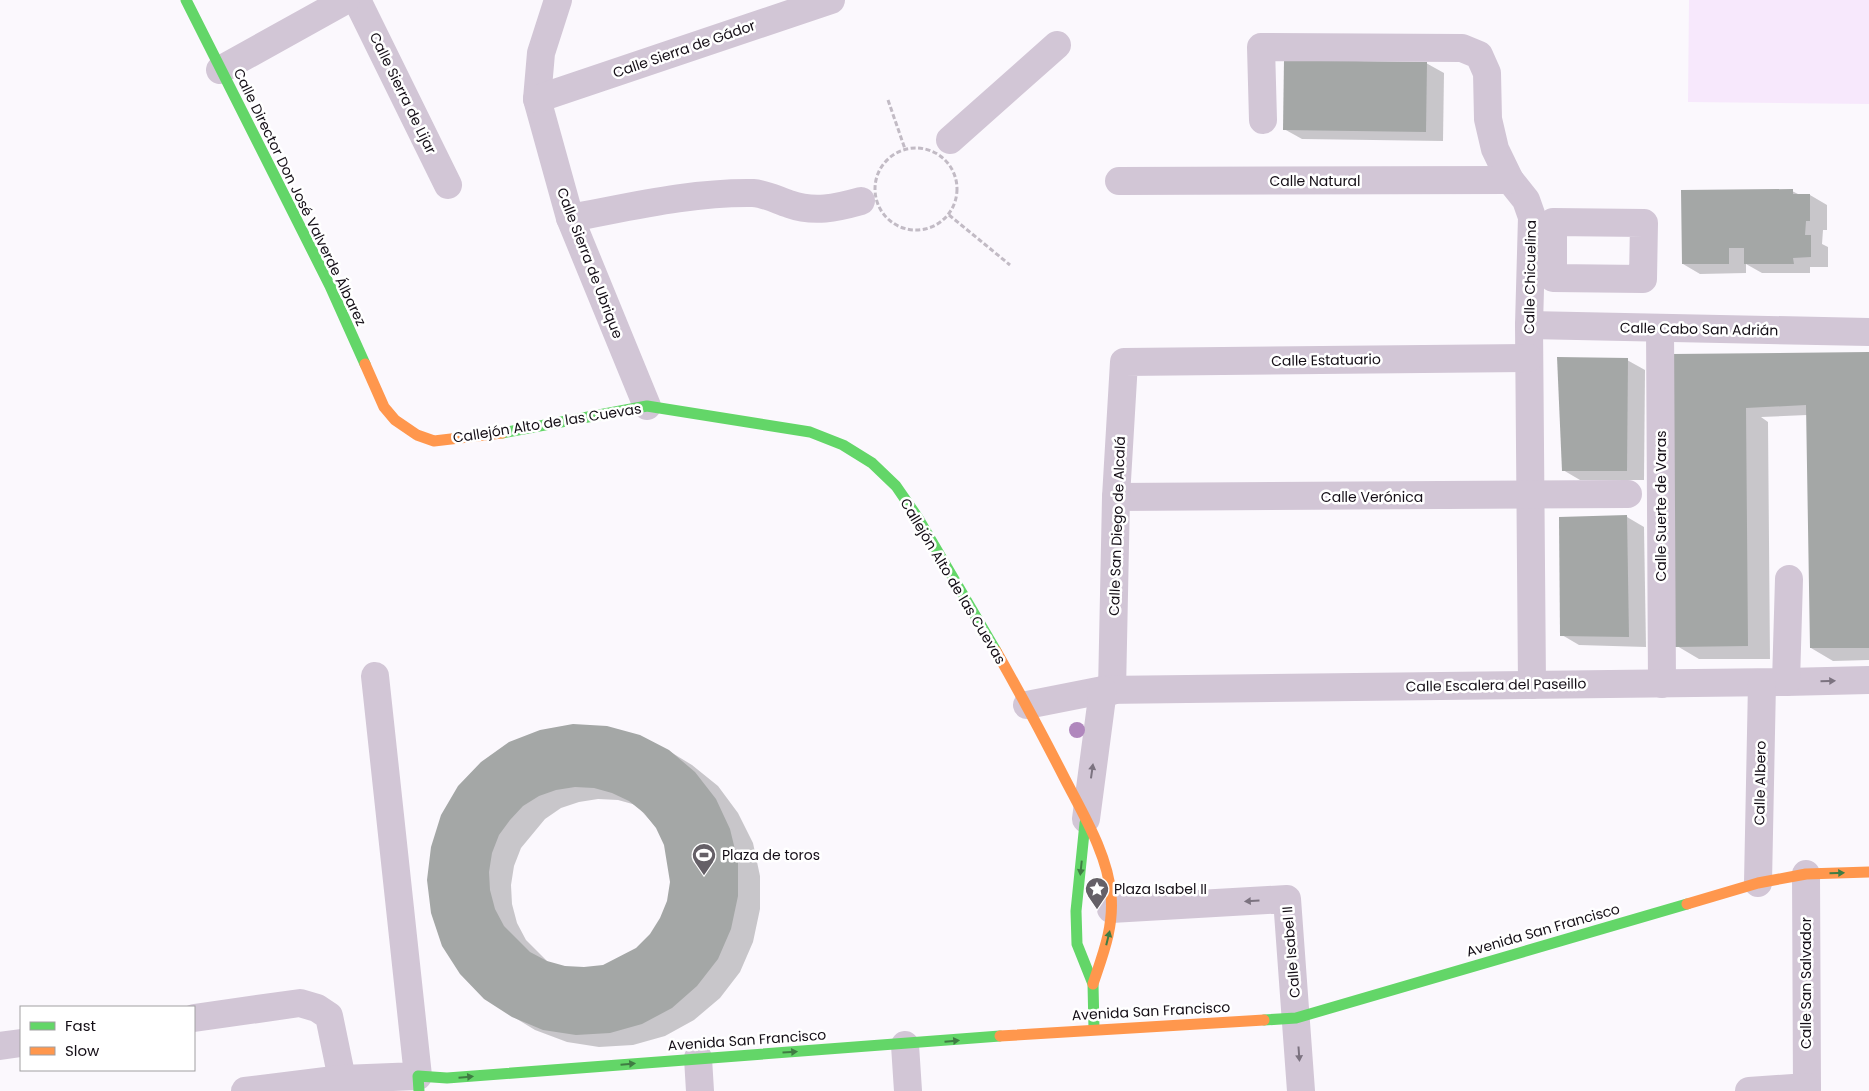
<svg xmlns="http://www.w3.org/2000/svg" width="1869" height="1091" font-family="Poppins,sans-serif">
<rect width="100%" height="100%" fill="#fbf8fd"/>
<!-- green -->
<polygon fill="#f7e8fc" points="1689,0 1869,0 1869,104 1688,102"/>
<!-- shadow -->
<g fill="#0003" fill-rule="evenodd">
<polygon points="1426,63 1444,73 1443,141 1302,139 1284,129"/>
<polygon points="1792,191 1800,195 1810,195 1827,205 1827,230 1823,230 1822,244 1828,247 1828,267 1810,267 1810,273 1762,273 1746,264 1746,273 1700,274 1683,264"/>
<polygon points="1869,354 1869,660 1833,661 1811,648 1807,415 1761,417 1768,422 1770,659 1699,659 1677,646 1675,411"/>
<polygon points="1627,360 1645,370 1644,480 1580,480 1563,470"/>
<polygon points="1627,517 1644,527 1646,647 1579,645 1562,635"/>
<path d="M669 751 692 765 718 786 738 813 753 843 760 876V909L753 942 740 972 720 998 694 1020 665 1036 633 1045 599 1047 567 1042 535 1030 512 1016 442 815ZM598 799 618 800 636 805 657 828 665 845 671 882 668 901 661 919 651 935 637 949 603 966 584 968 565 967 549 963 526 940 517 923 512 904 511 885 514 866 521 848 545 819 561 808 579 802Z"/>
</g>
<!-- building -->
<g fill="#a4a7a6" fill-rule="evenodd">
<polygon points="1284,60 1427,62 1426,132 1283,130"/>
<polygon points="1793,189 1793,194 1810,194 1810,221 1806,221 1805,235 1811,235 1811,257 1793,258 1794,264 1744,264 1744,248 1729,248 1729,264 1682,264 1681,190"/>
<polygon points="1869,352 1869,648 1810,648 1806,405 1746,408 1748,646 1675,647 1672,354"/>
<polygon points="1557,357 1628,358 1627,471 1562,471"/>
<polygon points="1627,515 1629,637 1560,636 1559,517"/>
<path d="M573 724 607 726 640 735 669 750 695 772 716 799 730 829 738 862V896L731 929 718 959 697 986 672 1008 642 1024 610 1033 576 1035 543 1030 512 1017 484 999 460 974 442 946 431 913 427 880 431 847 441 815 458 786 481 762 509 742 540 730ZM575 787 594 788 612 793 629 801 644 813 656 828 664 845 670 882 667 901 660 918 650 934 636 948 603 965 584 967 565 966 547 961 530 952 504 926 495 909 490 890 489 872 492 853 499 835 510 820 523 806 539 796 556 790Z"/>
</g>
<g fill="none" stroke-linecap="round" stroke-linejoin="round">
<!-- path -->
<g stroke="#c2bbc5" stroke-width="3" stroke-dasharray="5 2.5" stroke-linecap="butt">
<polyline points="888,100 905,149"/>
<circle cx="916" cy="189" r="41"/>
<polyline points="949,215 1010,265"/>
</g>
<!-- street -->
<g stroke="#d2c6d6" stroke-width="28">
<polyline points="357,0 448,185"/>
<polyline points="558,0 541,53 537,99 570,218 647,406"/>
<polyline points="220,70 346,0"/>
<polyline points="537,99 831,0"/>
<polyline points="1263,120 1261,47 1462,48 1479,55 1487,73 1488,119 1495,149 1510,180 1526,200 1532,217 1529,325 1532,685"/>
<polyline points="950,140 1057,45"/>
<polyline points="1119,181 1510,180"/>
<path d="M570 218C630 207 691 192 753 193 766 194 777 200 789 204 814 213 836 208 861 201"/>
<polygon points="1553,222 1644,223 1643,279 1553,278"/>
<polyline points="1529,325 1869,332"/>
<polyline points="1660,328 1662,684"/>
<polyline points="1116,497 1628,494"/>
<polyline points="1786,682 1869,680"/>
<polyline points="1112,691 1116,497 1124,362 1529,358"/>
<polyline points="1027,705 1103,690 1786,682 1789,579"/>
<polyline points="1086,819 1103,690"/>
<polyline points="1806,874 1807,1091"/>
<polyline points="1758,883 1762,683"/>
<polyline points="1111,909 1287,899 1301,1091"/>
<polyline points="194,1018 300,1003 317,1008 329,1016 342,1079"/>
<polyline points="905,1045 908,1091"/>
<polyline points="0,1046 21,1043"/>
<polyline points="698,1058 700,1091"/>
<polyline points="245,1091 342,1079 418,1076 375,676"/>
<polyline points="1749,1091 1807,1087"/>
</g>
<!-- fast -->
<g stroke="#63d668" stroke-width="11">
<polyline points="186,0 330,286 365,364"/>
<polyline points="502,433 647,406 810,432 843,445 872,463 896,486 918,518 996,651"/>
<polyline points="1085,823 1076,911 1077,944 1093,984 1094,1029"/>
<polyline points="1264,1020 1296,1018 1687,904"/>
<polyline points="419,1091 418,1076 447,1078 1000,1036"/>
</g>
<!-- slow -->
<g stroke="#ff974d" stroke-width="11">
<polyline points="365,364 384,407 395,420 417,435 434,441 502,433"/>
<path d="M996 651C1020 693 1043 736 1065 779 1083 814 1108 855 1111 895 1114 927 1103 954 1093 984"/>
<polyline points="1687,904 1758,883 1806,874 1869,872"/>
<polyline points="1000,1036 1264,1020"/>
</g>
</g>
<!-- trees -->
<circle fill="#b087bd" cx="1077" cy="730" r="8"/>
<!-- one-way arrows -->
<defs><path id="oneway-solid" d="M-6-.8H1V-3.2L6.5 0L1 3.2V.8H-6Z" transform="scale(1.25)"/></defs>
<g fill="#7c7380">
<use href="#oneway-solid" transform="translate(1828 681) rotate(-2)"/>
<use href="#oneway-solid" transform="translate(1092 771) rotate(-82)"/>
<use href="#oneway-solid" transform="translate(1252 901) rotate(177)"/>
<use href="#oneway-solid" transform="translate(1299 1054) rotate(86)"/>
</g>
<g fill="#3f7c43">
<use href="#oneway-solid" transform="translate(1081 868) rotate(96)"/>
<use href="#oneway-solid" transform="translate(1837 873) rotate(-2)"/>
<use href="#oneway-solid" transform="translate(1108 938) rotate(-76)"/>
<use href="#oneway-solid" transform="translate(952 1041) rotate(-5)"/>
<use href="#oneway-solid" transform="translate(790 1052) rotate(-4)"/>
<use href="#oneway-solid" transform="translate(628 1064) rotate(-5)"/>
<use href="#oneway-solid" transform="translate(466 1077) rotate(-5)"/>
</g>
<!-- icons -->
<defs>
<g id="stadium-pin" transform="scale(1.25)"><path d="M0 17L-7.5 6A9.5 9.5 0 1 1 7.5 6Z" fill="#656067" stroke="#fff"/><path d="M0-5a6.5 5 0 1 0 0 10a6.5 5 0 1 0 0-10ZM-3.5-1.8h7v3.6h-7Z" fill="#fff"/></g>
<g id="sight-pin" transform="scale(1.25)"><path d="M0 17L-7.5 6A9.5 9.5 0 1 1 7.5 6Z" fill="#656067" stroke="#fff"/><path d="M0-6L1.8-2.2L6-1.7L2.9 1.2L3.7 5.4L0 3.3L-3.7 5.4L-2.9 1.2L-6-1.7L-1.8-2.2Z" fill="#fff"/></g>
</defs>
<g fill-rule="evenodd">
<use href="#stadium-pin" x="704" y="855"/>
<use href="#sight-pin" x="1097" y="889"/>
</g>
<g text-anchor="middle" stroke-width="5" stroke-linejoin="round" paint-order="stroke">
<!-- street labels -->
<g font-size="14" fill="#140e16" stroke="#fff">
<text transform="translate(684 49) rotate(-19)" y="5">Calle Sierra de Gádor</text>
<text transform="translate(403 93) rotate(64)" y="5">Calle Sierra de Lijar</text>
<text x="1315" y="186">Calle Natural</text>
<text transform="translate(300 197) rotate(64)" y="5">Calle Director Don José Valverde Álbarez</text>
<text transform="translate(590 263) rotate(69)" y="5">Calle Sierra de Ubrique</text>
<text transform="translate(1530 277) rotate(-89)" y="5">Calle Chicuelina</text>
<text transform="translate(1699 329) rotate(1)" y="5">Calle Cabo San Adrián</text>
<text transform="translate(1326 360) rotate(-1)" y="5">Calle Estatuario</text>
<text transform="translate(547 423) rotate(-9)" y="5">Callejón Alto de las Cuevas</text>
<text x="1372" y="502">Calle Verónica</text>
<text transform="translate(1661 506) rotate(-90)" y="5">Calle Suerte de Varas</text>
<text transform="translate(1117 526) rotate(-88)" y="5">Calle San Diego de Alcalá</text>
<text transform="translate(953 581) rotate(59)" y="5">Callejón Alto de las Cuevas</text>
<text transform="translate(1496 685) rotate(-1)" y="5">Calle Escalera del Paseillo</text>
<text transform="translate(1760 783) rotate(-89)" y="5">Calle Albero</text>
<text transform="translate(1543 930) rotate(-16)" y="5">Avenida San Francisco</text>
<text transform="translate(1291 952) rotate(-95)" y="5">Calle Isabel II</text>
<text transform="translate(1806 983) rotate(-90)" y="5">Calle San Salvador</text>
<text transform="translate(1151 1011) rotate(-3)" y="5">Avenida San Francisco</text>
<text transform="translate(747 1040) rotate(-4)" y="5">Avenida San Francisco</text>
</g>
<!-- poi labels -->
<g font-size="14" fill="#140e16" stroke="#fff" text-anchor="start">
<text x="722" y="860">Plaza de toros</text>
<text x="1114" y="894">Plaza Isabel II</text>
</g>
</g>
<!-- legend -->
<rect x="20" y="1006" width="175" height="65" fill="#ffffff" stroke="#a19fa2"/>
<rect x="30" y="1022" width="25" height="8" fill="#63d668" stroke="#a19fa2"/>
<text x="65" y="1031" font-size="15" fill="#140e16">Fast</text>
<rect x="30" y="1047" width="25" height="8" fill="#ff974d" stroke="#a19fa2"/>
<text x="65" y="1056" font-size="15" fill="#140e16">Slow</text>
</svg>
